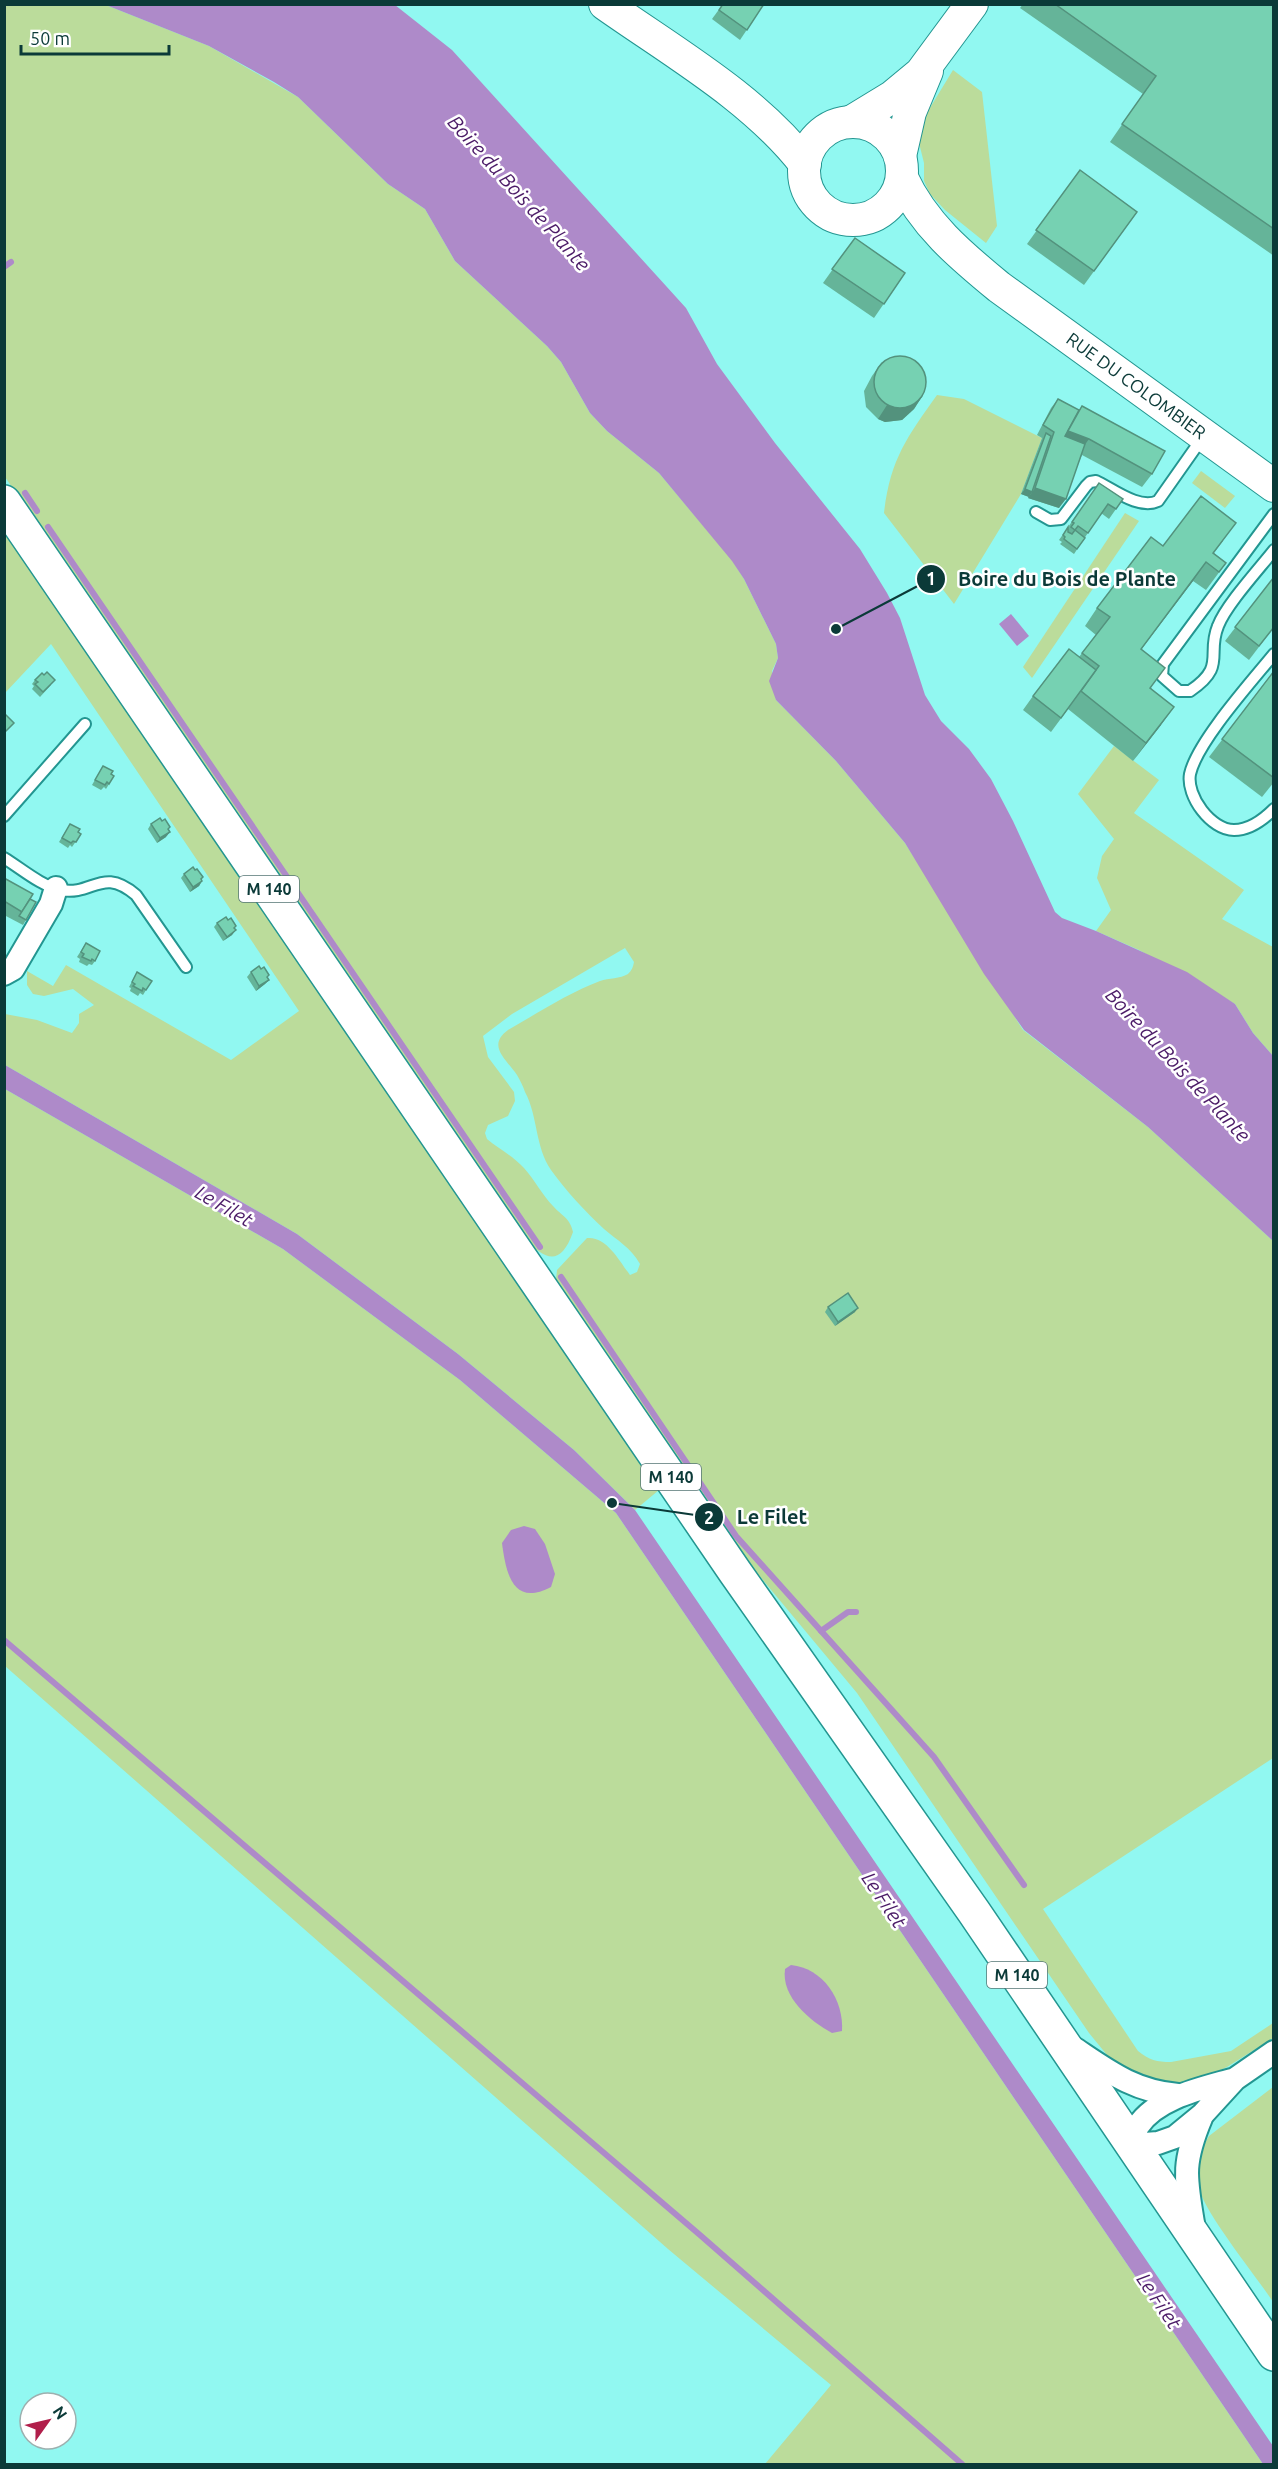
<svg xmlns="http://www.w3.org/2000/svg" width="1278" height="2469" font-family="Ubuntu,sans-serif">
<rect width="100%" height="100%" fill="#91f8f1"/>
<!-- green -->
<g fill="#bbdc9b">
<path d="M5 5H106L209 46 298 97 388 184 425 209 455 261 547 346 561 362 590 413 607 431 659 473 732 560 744 579 776 644 778 658 772 671 776 700 836 761 905 843 1023 1030 1148 1127 1273 1241V1758L1043 1909 1138 2051C1149 2060 1157 2062 1171 2062L1231 2051 1273 2023V2038L1227 2067 1203 2078 1166 2085 1116 2066 1089 2033 857 1693 727 1537 560 1289 556 1280 557 1270 587 1238C607 1236 620 1262 630 1275L637 1272 640 1264C630 1247 618 1241 604 1229 585 1211 566 1191 551 1170 535 1147 538 1116 525 1092 523 1086 520 1080 517 1075 507 1060 486 1046 508 1030 538 1013 568 993 600 981 609 978 620 979 628 974 632 970 633 967 634 962L625 948 512 1014 483 1036 488 1057 514 1092 515 1101 508 1116 488 1125 485 1133 487 1139C499 1149 513 1156 524 1168 535 1180 542 1195 553 1206 562 1216 570 1218 573 1232 561 1266 546 1261 525 1239L5 477Z"/>
<polygon points="953,70 982,92 997,226 986,243 945,210 930,194 924,181 924,163 919,143 925,116"/>
<path d="M937 395 964 399 1042 438 1021 494 954 604 884 513C890 460 907 437 937 395Z"/>
<polygon points="1201,471 1235,496 1225,508 1192,483"/>
<polygon points="1125,513 1139,521 1032,678 1023,667"/>
<polygon points="4,526 659,1490 635,1510 574,1450 458,1354 297,1234 5,1065 5,1014 37,1020 72,1033 79,1023 79,1014 94,1005 73,989 44,996 33,994 27,985 27,971 53,986 66,965 231,1060 299,1011 51,644 5,693"/>
<polygon points="1114,746 1159,780 1134,813 1244,890 1222,919 1273,947 1273,1056 1253,1033 1235,1004 1139,950 1096,931 1111,910 1097,878 1102,856 1114,839 1078,794"/>
<polygon points="5,1089 283,1249 460,1380 616,1513 1263,2464 765,2464 831,2385 668,2249 5,1666"/>
<path d="M1273 2087V2302C1257 2277 1202 2210 1198 2185 1195 2168 1200 2151 1209 2136Z"/>
</g>
<!-- water -->
<g fill="#ae8ac9">
<polygon points="106,5 395,5 452,50 686,308 717,364 775,443 860,549 887,593 900,618 925,695 941,721 969,749 991,779 1013,821 1055,912 1062,918 1096,931 1187,972 1235,1004 1253,1033 1273,1056 1273,1241 1148,1127 1024,1030 984,974 905,843 836,761 776,700 769,681 778,658 776,644 744,579 732,561 659,473 607,431 590,413 561,362 547,346 455,261 425,209 388,184 298,97 274,82 209,46"/>
<polygon points="1011,614 1029,636 1017,646 999,624"/>
<polygon points="5,1065 297,1234 458,1354 574,1450 635,1510 1273,2446 1273,2464 1263,2464 616,1513 460,1380 283,1249 5,1089"/>
<path d="M524 1526 535 1529 545 1544 555 1574 551 1587C513 1607 506 1574 502 1543L511 1530Z"/>
<path d="M791 1965C823 1968 844 2000 842 2031L832 2033C810 2021 781 1997 785 1969Z"/>
</g>
<g fill="none" stroke-linecap="round" stroke-linejoin="round">
<!-- stream -->
<g stroke="#ae8ac9" stroke-width="6">
<polyline points="4,267 11,262"/>
<polyline points="25,493 37,511"/>
<polyline points="48,527 540,1247"/>
<polyline points="561,1277 736,1536 934,1757 1024,1885"/>
<polyline points="821,1631 848,1612 856,1612"/>
<polyline points="4,1640 700,2235 962,2464"/>
</g>
<!-- lane casing -->
<g stroke="#239691" stroke-width="14">
<g id="lane">
<path d="M1036 512 1050 520 1061 519 1086 486 1090 482 1096 481C1113 489 1139 510 1158 501L1203 437"/>
<path d="M1274 514 1163 664 1162 676 1179 691H1190C1227 666 1206 655 1218 626 1226 605 1259 569 1274 550"/>
<path d="M1274 654C1252 681 1197 742 1190 774 1186 796 1211 830 1234 830 1250 830 1263 820 1274 809"/>
<polyline points="4,816 85,724"/>
<path d="M4 858C22 869 41 886 61 890 93 896 102 866 136 895L186 967"/>
</g>
</g>
<!-- street casing -->
<g stroke="#239691" stroke-width="26">
<g id="street">
<polyline points="4,974 13,969 51,904 56,888"/>
<path d="M1072 2047C1108 2071 1133 2091 1178 2095"/>
<path d="M1235 2079C1204 2088 1157 2097 1138 2126 1135 2131 1134 2139 1132 2145L1158 2143 1175 2137 1203 2114 1235 2079 1274 2052"/>
<path d="M1194 2229C1186 2179 1181 2166 1201 2118"/>
</g>
</g>
<!-- secondary casing -->
<g stroke="#239691" stroke-width="34">
<g id="secondary">
<path d="M605 4C673 52 754 98 805 164"/>
<circle cx="853" cy="171" r="49"/>
<polyline points="851,122 892,97 921,73 972,4"/>
<polyline points="900,156 910,112 927,71"/>
<path d="M902 178C923 224 960 255 999 287L1274 486"/>
</g>
</g>
<!-- primary casing -->
<g stroke="#239691" stroke-width="36">
<polyline id="primary" points="4,502 735,1572 974,1912 1274,2354"/>
</g>
<!-- lane -->
<use href="#lane" stroke="#fff" stroke-width="10"/>
<!-- street -->
<use href="#street" stroke="#fff" stroke-width="22"/>
<!-- secondary -->
<use href="#secondary" stroke="#fff" stroke-width="32"/>
<!-- primary -->
<use href="#primary" stroke="#fff" stroke-width="33"/>
</g>
<!-- wall -->
<g fill="#65b499">
<polygon points="723,4 764,4 740,40 712,19"/>
<polygon points="1023,4 1274,4 1274,256 1110,142 1143,94 1020,8"/>
<polygon points="1080,170 1137,212 1084,285 1027,244"/>
<polygon points="855,238 905,273 874,318 823,283"/>
<polygon points="882,362 923,395 914,409 902,420 885,422 878,419 866,407 864,391 872,376"/>
<polygon points="1058,399 1079,410 1082,406 1152,474 1142,487 1082,455 1059,508 1028,498 1029,497 1021,494 1042,438 1037,435 1051,408"/>
<polygon points="1099,483 1123,499 1109,519 1101,513 1074,554 1060,544 1062,542 1059,540"/>
<polygon points="1223,541 1214,553 1226,563 1206,590 1193,581 1141,649 1161,725 1133,761 1068,709 1051,732 1023,710 1033,696 1079,657 1096,635 1085,626 1097,608 1163,546"/>
<polygon points="1274,577 1274,627 1249,660 1225,641"/>
<polygon points="1274,671 1274,782 1262,797 1209,757"/>
<polygon points="35,680 51,685 40,697 32,689 34,686 32,684"/>
<polygon points="103,766 114,776 106,789 104,787 101,790 92,785"/>
<polygon points="70,824 81,834 72,847 70,845 68,848 59,842"/>
<polygon points="151,824 166,837 157,843 148,829"/>
<polygon points="195,870 203,877 201,879 202,881 199,886 190,892 181,878 184,874"/>
<polygon points="4,878 30,899 26,920 23,925 4,915"/>
<polygon points="217,923 234,929 232,935 223,941 214,927"/>
<polygon points="86,943 95,961 92,965 89,964 87,966 79,962 80,959 77,957"/>
<polygon points="137,972 146,990 143,995 140,993 138,996 130,991 131,988 129,987"/>
<polygon points="251,972 269,980 265,984 256,991 247,977"/>
<polygon points="828,1307 855,1312 835,1326 825,1312"/>
</g>
<!-- shaded-wall -->
<g fill="#53927d">
<polygon points="923,395 914,409 902,420 885,422 878,419 887,405"/>
<polygon points="1068,431 1089,439 1079,453 1058,445"/>
<polygon points="1035,488 1066,499 1059,508 1028,498"/>
<polygon points="1025,489 1032,492 1029,497 1021,494"/>
<polygon points="1206,562 1193,581 1128,667 1141,649"/>
<polygon points="1174,707 1161,725 1133,761 1146,743"/>
<polygon points="170,832 166,837 157,843 160,838"/>
<polygon points="202,881 199,886 190,892 193,887"/>
<polygon points="236,930 232,935 223,941 227,937"/>
<polygon points="269,980 265,984 256,991 259,986"/>
<polygon points="858,1308 855,1312 835,1326 838,1322"/>
</g>
<!-- building -->
<g fill="#76d1b2" stroke="#53927d" stroke-width="1.5">
<polygon points="723,4 764,4 747,30 719,10"/>
<polygon points="1055,4 1274,4 1274,229 1122,124 1156,76"/>
<polygon points="1080,170 1137,212 1094,271 1036,230"/>
<polygon points="855,238 905,273 884,304 832,269"/>
<circle cx="900" cy="382" r="26"/>
<polygon points="1058,399 1079,410 1065,436 1085,444 1066,499 1035,488 1054,432 1043,425"/>
<polygon points="1082,406 1165,451 1152,474 1089,439 1068,431"/>
<polygon points="1046,433 1051,436 1032,492 1025,489"/>
<polygon points="1099,483 1123,499 1116,509 1108,504 1088,533 1078,526 1075,530 1071,527 1074,523 1072,522"/>
<polygon points="1201,496 1236,523 1213,553 1226,563 1219,572 1206,562 1141,649 1165,668 1150,688 1174,707 1146,743 1081,691 1099,666 1082,653 1110,617 1097,608 1151,537 1163,546"/>
<polygon points="1068,527 1068,532 1072,534 1075,530 1085,538 1077,549 1064,539 1065,537 1063,535"/>
<polygon points="1274,577 1274,627 1259,646 1235,627"/>
<polygon points="1069,649 1096,670 1061,718 1033,696"/>
<polygon points="1274,671 1274,778 1222,739"/>
<polygon points="47,672 55,680 43,692 35,684 38,682 35,680 42,673 44,675"/>
<polygon points="6,715 14,723 4,733 4,717"/>
<polygon points="103,766 113,771 111,774 114,776 109,784 107,782 105,785 95,780"/>
<polygon points="160,818 162,821 165,819 170,827 168,829 170,832 160,838 151,824"/>
<polygon points="70,824 80,829 78,832 81,834 76,842 73,841 71,843 62,838"/>
<polygon points="193,867 195,870 197,869 203,877 201,879 202,881 193,887 184,874"/>
<polygon points="4,878 33,894 22,912 4,901"/>
<polygon points="30,899 36,902 26,920 19,916"/>
<polygon points="226,917 228,920 231,918 236,926 234,928 236,930 227,937 217,923"/>
<polygon points="86,943 100,951 95,961 92,959 91,961 82,957 84,954 81,952"/>
<polygon points="259,966 261,969 264,967 269,975 267,977 269,980 259,986 251,972"/>
<polygon points="137,972 152,981 146,990 143,988 142,991 133,986 135,984 132,982"/>
<polygon points="848,1293 858,1308 838,1322 828,1307"/>
</g>
<g text-anchor="middle" stroke-width="5" stroke-linejoin="round" paint-order="stroke">
<!-- shield labels -->
<g fill="#fff" stroke="#547574" stroke-width="1.5">
<rect x="239" y="876" width="60" height="26" rx="4.5"/>
<rect x="641" y="1464" width="60" height="26" rx="4.5"/>
<rect x="987" y="1962" width="60" height="26" rx="4.5"/>
</g>
<g font-size="16" font-weight="bold" fill="#0b3a38">
<text x="269" y="895">M 140</text>
<text x="671" y="1483">M 140</text>
<text x="1017" y="1981">M 140</text>
</g>
<!-- street labels -->
<g font-size="18" fill="#0b3a38" stroke="#fff">
<text transform="translate(1136 386) rotate(36)" y="6">RUE DU COLOMBIER</text>
</g>
<!-- water labels -->
<g font-size="20" font-style="italic" fill="#4b1b67" stroke="#fff">
<text transform="translate(519 193) rotate(48)" y="7">Boire du Bois de Plante</text>
<text transform="translate(1178 1065) rotate(47)" y="7">Boire du Bois de Plante</text>
<text transform="translate(224 1206) rotate(30)" y="7">Le Filet</text>
<text transform="translate(884 1900) rotate(56)" y="7">Le Filet</text>
<text transform="translate(1159 2301) rotate(56)" y="7">Le Filet</text>
</g>
</g>
<!-- callouts -->
<path fill="none" stroke="#0b3a38" stroke-width="2" d="M836 629L931 579M612 1503L709 1517"/>
<g fill="#0b3a38" stroke="#fff" stroke-width="2">
<circle cx="836" cy="629" r="6"/>
<circle cx="612" cy="1503" r="6"/>
<circle cx="931" cy="579" r="15"/>
<circle cx="709" cy="1517" r="15"/>
</g>
<g font-size="18" text-anchor="middle" font-weight="bold" fill="#fff">
<text x="931" y="585">1</text>
<text x="709" y="1524">2</text>
</g>
<g font-size="20" text-anchor="middle" font-weight="bold" fill="#0b3a38" stroke="#fff" stroke-width="5" stroke-linejoin="round" paint-order="stroke">
<text x="1067" y="586">Boire du Bois de Plante</text>
<text x="772" y="1524">Le Filet</text>
</g>
<!-- border -->
<rect width="1278" height="2469" fill="none" stroke="#0b3a38" stroke-width="12"/>
<!-- north arrow -->
<g transform="translate(48 2421) rotate(56)"><circle r="28" fill="#ffffff" stroke="#9db0af" stroke-width="1.5"/>
<path d="M0-4.5L10 22L0 15L-10 22Z" fill="#b11f4b"/>
<text y="-9" font-size="16" font-weight="bold" text-anchor="middle" fill="#0b3a38">N</text>
</g>
<!-- scale -->
<path d="M21 45v9h148v-9" fill="none" stroke="#0b3a38" stroke-width="3"/>
<text x="30" y="45" font-size="18" fill="#0b3a38" stroke="#ffffff" stroke-width="4.5" paint-order="stroke">50 m</text>
</svg>
